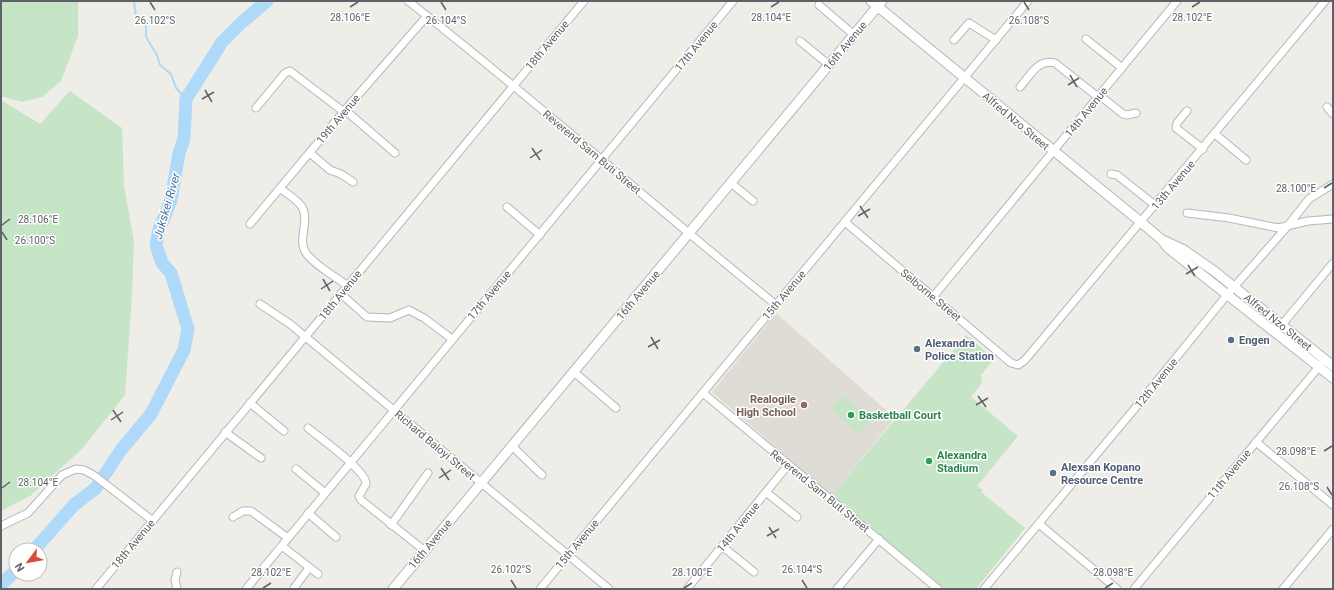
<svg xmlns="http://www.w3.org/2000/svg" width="1334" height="590" font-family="Roboto,sans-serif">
<rect width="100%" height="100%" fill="#efede7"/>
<!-- education -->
<polygon fill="#dfdcd5" points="776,313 895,418 832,495 712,392"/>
<!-- green -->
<g fill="#c6e4c6">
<polygon points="1,1 78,1 78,36 61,81 42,97 22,102 1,96"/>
<polygon points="70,91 122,128 124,186 134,241 132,296 125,395 82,449 30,496 1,511 1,100 40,124"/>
<polygon points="966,335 994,359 981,375 982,383 971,397 1018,436 977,486 983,490 981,492 1025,528 976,589 945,589 832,495"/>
<polygon points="843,395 871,419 859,434 831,410"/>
</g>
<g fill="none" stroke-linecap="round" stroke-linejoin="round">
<!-- stream -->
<polyline stroke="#aed9f8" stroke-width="2" points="134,1 136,17 146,25 146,37 157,55 160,65 171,74 176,88 186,99"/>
<!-- river -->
<g stroke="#aed9f8" stroke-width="13">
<polyline points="34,550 74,505 96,488 121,450 151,414 184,350 188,329 171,273 162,263 156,245 159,230 171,200 179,153 184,139 186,99 222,42 241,23 267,1"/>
<polyline points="1,585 16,570"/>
</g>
<!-- minor casing -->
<g stroke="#b4b7ba" stroke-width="9">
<g id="minor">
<path d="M408 1C533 98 652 205 775 304"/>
<polyline points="819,5 854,35"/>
<polyline points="1086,39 1122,68"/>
<polyline points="954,40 969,23 996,40"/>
<polyline points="800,41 829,65"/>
<path d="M1020 87C1030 76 1038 58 1055 63L1098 97"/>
<polyline points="1099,95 1123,114 1127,115 1136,113"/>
<polyline points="1327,107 1333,114"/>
<polyline points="256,108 285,73 290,71 344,112"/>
<polyline points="345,110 395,153"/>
<polyline points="1187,111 1177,123 1176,128 1203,149"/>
<polyline points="1215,134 1246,160"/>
<polyline points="310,153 330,170 341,174 353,182"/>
<polyline points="1111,174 1117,175 1156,206"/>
<polyline points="731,183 753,201"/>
<path d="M281 189C287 194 297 199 302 207 310 221 297 240 306 253 314 265 336 277 348 286"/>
<polyline points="507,207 540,235"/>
<polyline points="1187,213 1229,218 1278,228 1308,221 1333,219"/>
<polyline points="845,222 1011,363 1018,365 1025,360 1325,1"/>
<polyline points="250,224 345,110 427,16"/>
<polyline points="341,294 367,317 390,318 409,310 424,318 452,339"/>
<polyline points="933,297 1177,1"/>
<polyline points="260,304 290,324 609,589"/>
<polyline points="1276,332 1333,263"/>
<polyline points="574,372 616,408"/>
<polyline points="703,393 938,589"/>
<polyline points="250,403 284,431"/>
<path d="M308 428C320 438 367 471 366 484L359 496 361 500 425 551"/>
<polyline points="225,432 261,458"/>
<polyline points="1256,442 1333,505"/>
<polyline points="512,446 542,475"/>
<polyline points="296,469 325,493"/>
<polyline points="766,492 797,517"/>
<polyline points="308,513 336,537"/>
<polyline points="233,517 243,511 251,511 288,538"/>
<polyline points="1039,524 1117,589"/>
<polyline points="391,525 428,473"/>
<polyline points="1,526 28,513 62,475 76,469 84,470 95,476 153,521"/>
<polyline points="282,546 318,574"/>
<polyline points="722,546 754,572"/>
<polyline points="177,572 175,580 177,589"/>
<polyline points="294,588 309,568"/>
<polyline points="96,589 584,1"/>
<polyline points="246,589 733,1"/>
<polyline points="540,589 1028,1"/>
<polyline points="687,589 788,465"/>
<polyline points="837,589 879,539"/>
<polyline points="984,589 1136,407 1227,295 1286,228 1309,199 1333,184"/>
<polyline points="1134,589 1322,363"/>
<polyline points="1283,589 1333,529"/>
</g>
</g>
<!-- tertiary casing -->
<g stroke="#b4b7ba" stroke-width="11">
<g id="tertiary">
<polyline points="871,1 1142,223 1162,240 1168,248 1333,378"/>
<polyline points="1165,241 1184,250 1214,271 1333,366"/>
<polyline points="393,589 882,1"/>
</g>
</g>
<!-- minor -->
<use href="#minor" stroke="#fff" stroke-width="7"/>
<!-- tertiary -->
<use href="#tertiary" stroke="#fff" stroke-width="9"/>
</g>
<!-- ticks -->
<path fill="none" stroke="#5e6266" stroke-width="1.5" d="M150 2 155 10M441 2 446 10M1024 2 1029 10M350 7 358 2M771 7 779 2M1192 7 1200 2M1070 75 1077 87M1068 85 1079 78M205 90 212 102M202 99 214 92M532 148 540 160M530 158 542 150M1324 188 1332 183M860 206 868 218M858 216 870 209M2 225 10 219M2 232 7 240M1188 265 1195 276M1186 274 1198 267M323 279 330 291M321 289 333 281M651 337 658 349M648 347 660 340M978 396 986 407M976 405 988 398M113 410 121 422M111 420 123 412M1324 451 1332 446M441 468 449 480M439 478 451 470M1327 487 1332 495M2 488 10 482M769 527 776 538M767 536 779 529M511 580 516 588M802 580 807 588M263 588 271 583M684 588 692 583M1105 588 1113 583"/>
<!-- markers -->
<g fill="#5c6f8a" stroke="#fff" stroke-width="1.5">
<circle cx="1231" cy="340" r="4"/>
<circle cx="917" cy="349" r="4"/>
<circle cx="1053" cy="473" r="4"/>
</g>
<circle fill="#8d6e63" stroke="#fff" stroke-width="1.5" cx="804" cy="405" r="4"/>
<g fill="#2e9e5b" stroke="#fff" stroke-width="1.5">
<circle cx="851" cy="415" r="4"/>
<circle cx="929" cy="461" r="4"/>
</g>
<g text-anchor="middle" stroke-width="3" stroke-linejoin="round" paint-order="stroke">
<!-- street labels -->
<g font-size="11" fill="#5e6266" stroke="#fff">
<text transform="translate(547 45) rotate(-50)" y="4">18th Avenue</text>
<text transform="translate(696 46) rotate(-51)" y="4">17th Avenue</text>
<text transform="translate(845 46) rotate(-50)" y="4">16th Avenue</text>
<text transform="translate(1086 112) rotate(-51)" y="4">14th Avenue</text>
<text transform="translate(338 119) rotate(-50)" y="4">19th Avenue</text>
<text transform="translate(1016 121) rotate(40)" y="4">Alfred Nzo Street</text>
<text transform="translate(592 152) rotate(40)" y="4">Reverend Sam Buti Street</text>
<text transform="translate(1173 185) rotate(-50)" y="4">13th Avenue</text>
<text transform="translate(340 295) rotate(-51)" y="4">18th Avenue</text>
<text transform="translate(489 295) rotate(-50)" y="4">17th Avenue</text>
<text transform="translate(638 295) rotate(-50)" y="4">16th Avenue</text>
<text transform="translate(784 295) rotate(-50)" y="4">15th Avenue</text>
<text transform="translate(931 295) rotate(40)" y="4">Selborne Street</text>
<text transform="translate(1278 322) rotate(39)" y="4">Alfred Nzo Street</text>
<text transform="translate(1156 383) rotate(-51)" y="4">12th Avenue</text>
<text transform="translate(435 445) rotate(40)" y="4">Richard Baloyi Street</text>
<text transform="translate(1229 474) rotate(-50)" y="4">11th Avenue</text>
<text transform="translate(820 491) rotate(39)" y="4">Reverend Sam Buti Street</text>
<text transform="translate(738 527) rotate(-51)" y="4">14th Avenue</text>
<text transform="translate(133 544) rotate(-50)" y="4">18th Avenue</text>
<text transform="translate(430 544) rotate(-50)" y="4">16th Avenue</text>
<text transform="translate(577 544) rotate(-50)" y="4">15th Avenue</text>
</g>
<!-- service labels -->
<g font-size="11" font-weight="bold" fill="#4e5e75" stroke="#fff" text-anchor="start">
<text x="1239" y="344">Engen</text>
<text x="925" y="347">Alexandra<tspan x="925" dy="13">Police Station</tspan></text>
<text x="1061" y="471">Alexsan Kopano<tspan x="1061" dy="13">Resource Centre</tspan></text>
</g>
<!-- education labels -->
<g font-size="11" font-weight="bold" fill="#785e54" stroke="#fff" text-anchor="end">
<text x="796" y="403">Realogile<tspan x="796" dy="13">High School</tspan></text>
</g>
<!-- leisure labels -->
<g font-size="11" font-weight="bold" fill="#27864d" stroke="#fff" text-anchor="start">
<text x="859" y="419">Basketball Court</text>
<text x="937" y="459">Alexandra<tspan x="937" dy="13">Stadium</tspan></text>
</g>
<!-- water labels -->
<g font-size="12" font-style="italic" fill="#4874a2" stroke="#fff">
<text transform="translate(167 206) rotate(-74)" y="4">Jukskei River</text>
</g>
</g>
<g font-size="10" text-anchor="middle" fill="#5e6266" stroke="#fff" stroke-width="3" stroke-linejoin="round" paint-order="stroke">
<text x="350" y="21">28.106°E</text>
<text x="771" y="21">28.104°E</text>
<text x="1192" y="21">28.102°E</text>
<text x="446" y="24">26.104°S</text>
<text x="155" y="24">26.102°S</text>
<text x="1029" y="24">26.108°S</text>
<text x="1296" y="192">28.100°E</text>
<text x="38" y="223">28.106°E</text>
<text x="35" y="244">26.100°S</text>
<text x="1296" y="455">28.098°E</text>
<text x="38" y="486">28.104°E</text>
<text x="1299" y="490">26.108°S</text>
<text x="511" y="573">26.102°S</text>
<text x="802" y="573">26.104°S</text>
<text x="271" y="576">28.102°E</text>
<text x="692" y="576">28.100°E</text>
<text x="1113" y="576">28.098°E</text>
</g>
<!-- border -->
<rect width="1334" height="590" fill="none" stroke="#5e6266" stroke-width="4"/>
<!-- north arrow -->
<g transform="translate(28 562) rotate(238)"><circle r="19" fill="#ffffff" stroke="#bfc0c2"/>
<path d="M0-3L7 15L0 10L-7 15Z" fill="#dc4b41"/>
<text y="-6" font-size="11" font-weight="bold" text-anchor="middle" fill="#5e6266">N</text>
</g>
</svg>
